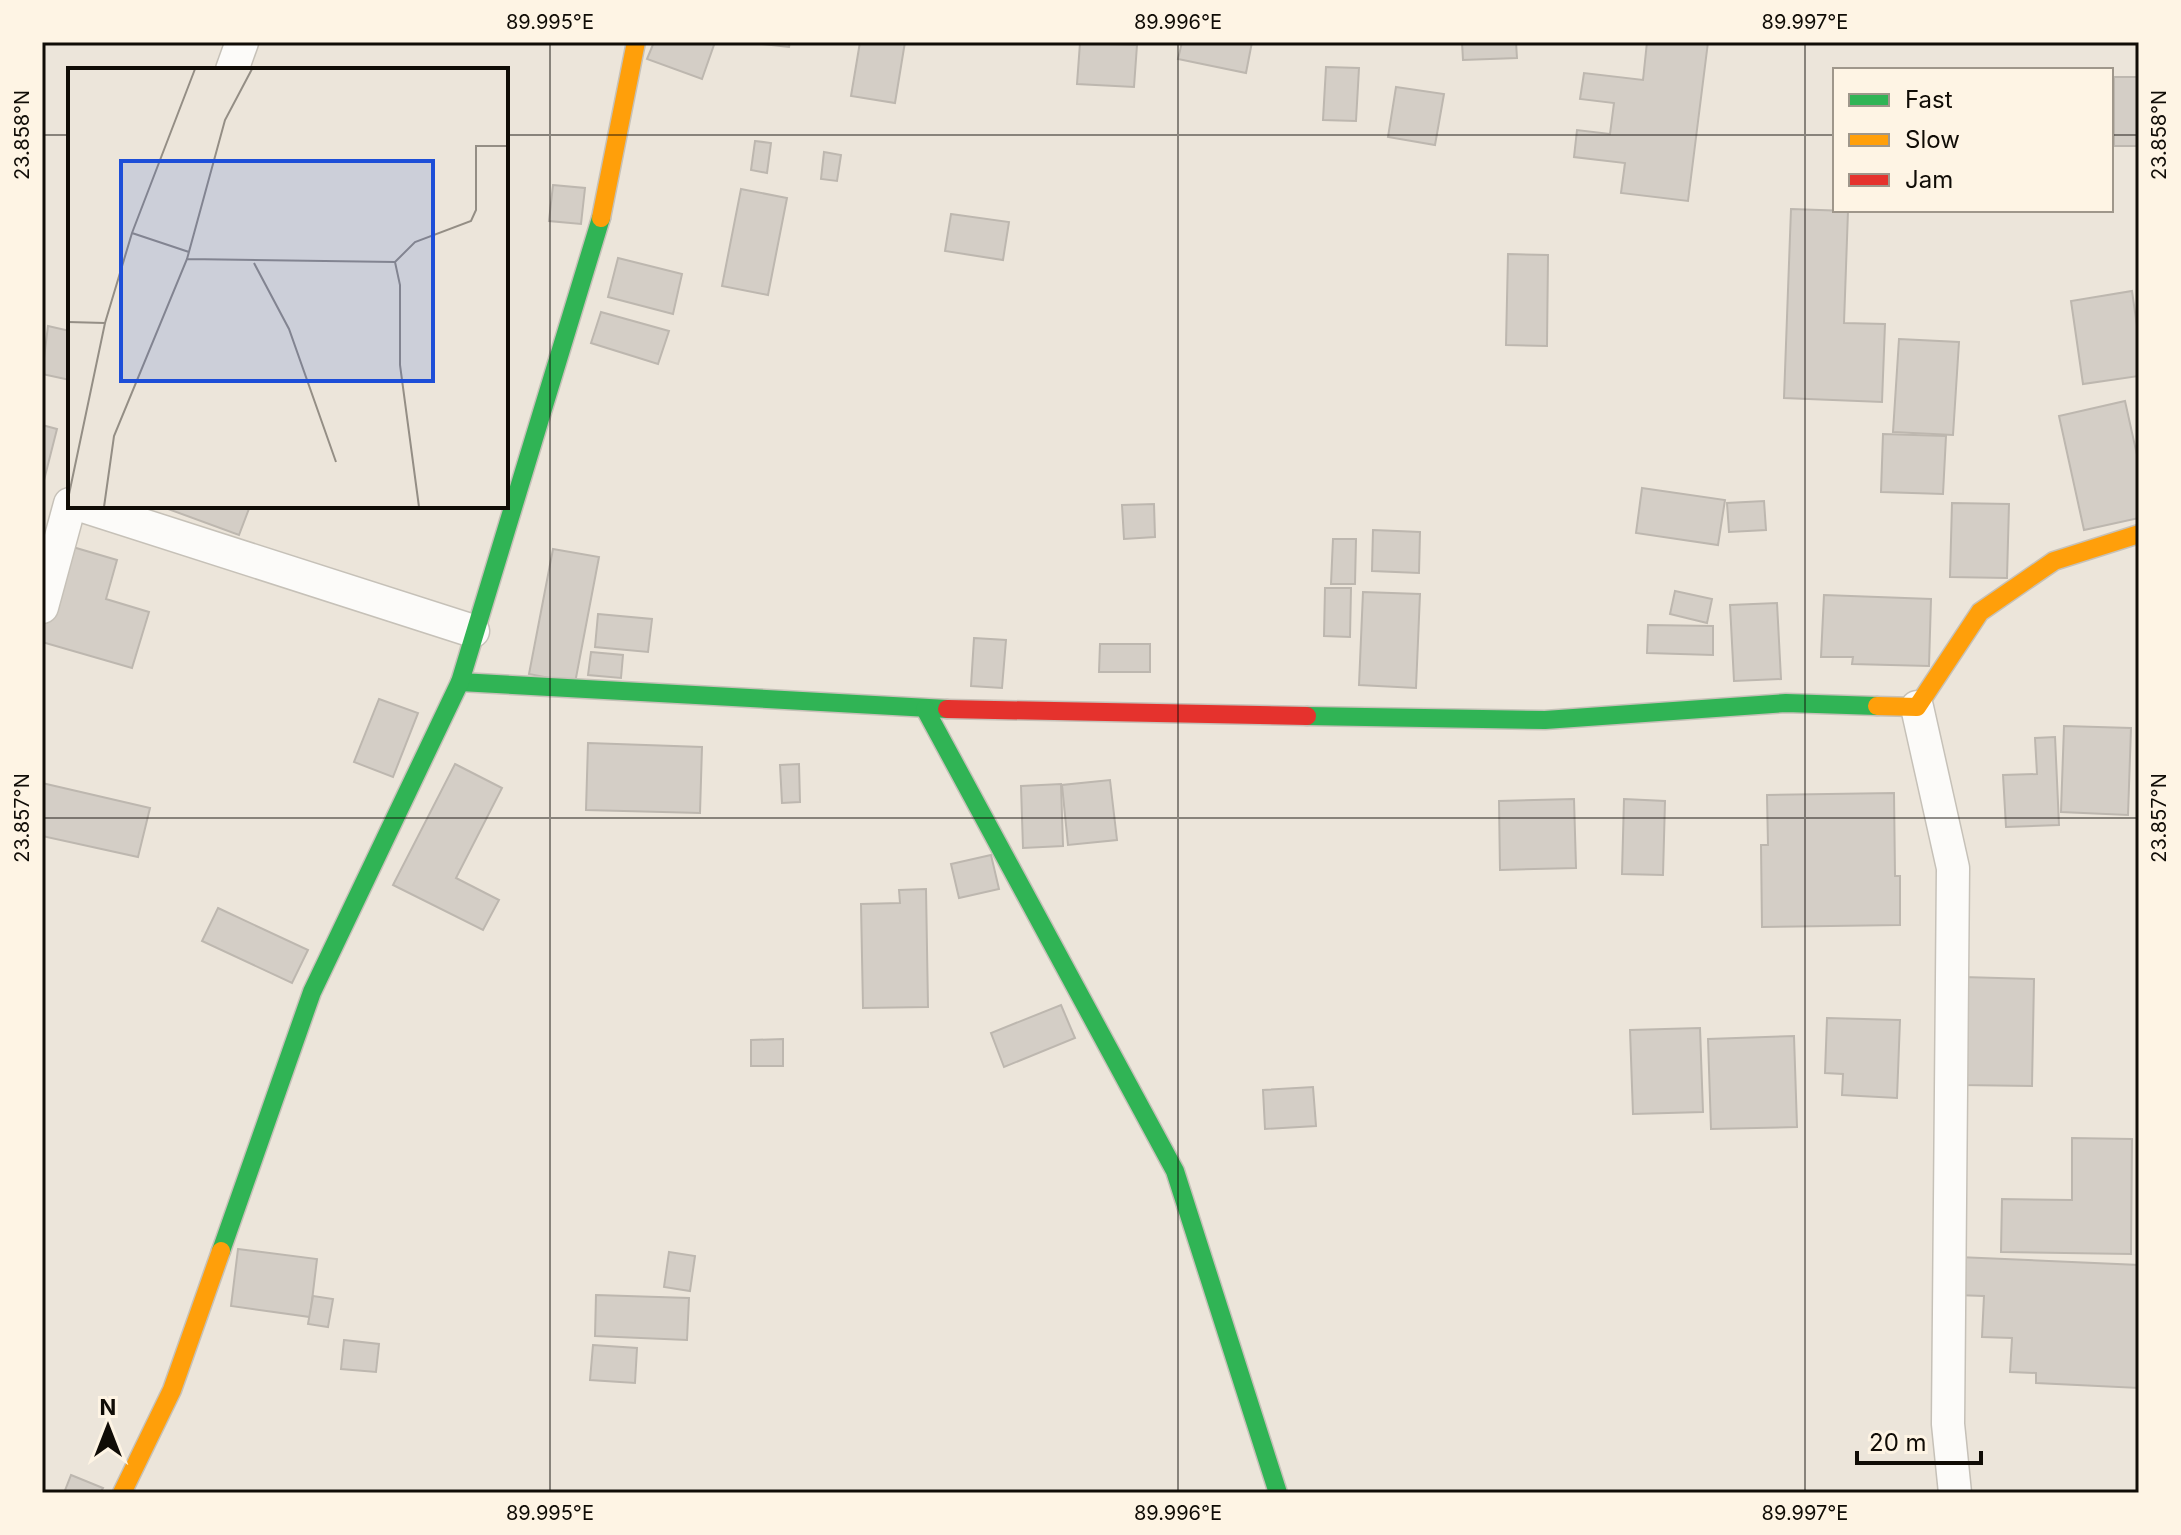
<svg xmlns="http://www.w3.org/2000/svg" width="2181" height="1535" font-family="Inter,sans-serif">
<rect width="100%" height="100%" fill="#ece5da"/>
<!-- building -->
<g fill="#d4cec6" stroke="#bdb7af" stroke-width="2">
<polygon points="654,42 715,42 702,79 647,59"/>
<polygon points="743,42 790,42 789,47"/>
<polygon points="860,42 905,42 895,103 851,96"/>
<polygon points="1182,42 1252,42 1246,73 1178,59"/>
<polygon points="1462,42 1516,42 1517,58 1463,60"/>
<polygon points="1647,42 1708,42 1688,201 1621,193 1625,163 1574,157 1577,130 1610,134 1614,103 1580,99 1584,73 1643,80"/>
<polygon points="1080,43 1137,45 1134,87 1077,84"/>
<polygon points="1326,67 1359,68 1356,121 1323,120"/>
<rect x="2114" y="77" width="25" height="69"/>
<polygon points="1396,87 1444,94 1435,145 1388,137"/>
<polygon points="755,141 771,143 767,173 751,170"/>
<polygon points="824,152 841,155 837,181 821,179"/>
<polygon points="553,185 585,188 581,224 549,221"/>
<polygon points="741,189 787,198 768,295 722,286"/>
<polygon points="1791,209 1848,211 1844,323 1885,324 1882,402 1784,398"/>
<polygon points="951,214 1009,222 1003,260 945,251"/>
<polygon points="1508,254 1548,255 1547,346 1506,345"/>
<polygon points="618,258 682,274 673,314 608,297"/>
<polygon points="2132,291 2139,340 2139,376 2083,384 2071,301"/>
<polygon points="601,312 669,331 658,364 591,343"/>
<polygon points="48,326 70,331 70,380 42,374"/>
<polygon points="1899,339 1959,342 1953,435 1893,432"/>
<polygon points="2125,401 2139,464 2139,518 2084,530 2059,416"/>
<polygon points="42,425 57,429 42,488"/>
<polygon points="1883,434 1946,436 1943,494 1881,492"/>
<polygon points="1642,488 1725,500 1718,545 1636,533"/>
<polygon points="1764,501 1766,530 1729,532 1727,503"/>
<polygon points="1952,503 2009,504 2007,578 1950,577"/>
<polygon points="1154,504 1155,537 1124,539 1122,505"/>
<polygon points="160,506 250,506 239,535"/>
<polygon points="1373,530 1420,532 1419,573 1372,571"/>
<polygon points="1333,539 1356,539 1355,584 1331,584"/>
<polygon points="66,545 117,560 106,599 149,612 132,668 42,642 42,624"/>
<polygon points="553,549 599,557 575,683 529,674"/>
<polygon points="1325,588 1351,588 1350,637 1324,636"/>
<polygon points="1675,591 1712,599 1707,623 1670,614"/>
<polygon points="1363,592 1420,594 1416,688 1359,685"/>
<polygon points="1824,595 1931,599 1929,666 1852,664 1853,657 1821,657"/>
<polygon points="1777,603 1781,679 1734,681 1730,605"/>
<polygon points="598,614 652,619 648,652 595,647"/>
<polygon points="1648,625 1713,626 1713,655 1647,653"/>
<polygon points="974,638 1006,640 1002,688 971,686"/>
<polygon points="1100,644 1150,644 1150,672 1099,672"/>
<polygon points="591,652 623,655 621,678 588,675"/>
<polygon points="379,699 418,713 393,777 354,762"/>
<polygon points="2064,726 2131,728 2128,815 2061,812"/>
<polygon points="2055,737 2059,825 2006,827 2003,775 2037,774 2035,738"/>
<polygon points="588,743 702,747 700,813 586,810"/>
<polygon points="455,764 502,788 456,878 499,900 483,930 393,885"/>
<polygon points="799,764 800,802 782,803 780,765"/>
<polygon points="1110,780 1117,840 1068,845 1062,785"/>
<polygon points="42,783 150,808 138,857 42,836"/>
<polygon points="1061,784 1063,846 1023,848 1021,786"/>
<polygon points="1894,793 1895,876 1900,876 1900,925 1762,927 1761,845 1768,845 1767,795"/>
<polygon points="1574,799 1576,868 1500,870 1499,801"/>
<polygon points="1624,799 1665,801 1663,875 1622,874"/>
<polygon points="991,855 999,889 959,898 951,864"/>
<polygon points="926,889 928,1007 863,1008 861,904 900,903 899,890"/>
<polygon points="218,908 308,950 292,983 202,941"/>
<polygon points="1963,977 2034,979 2032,1086 1961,1085"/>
<polygon points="1061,1005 1075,1038 1004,1067 991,1033"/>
<polygon points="1827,1018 1900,1020 1897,1098 1842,1095 1843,1074 1825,1073"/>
<polygon points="1700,1028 1703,1112 1633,1114 1630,1030"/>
<polygon points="1794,1036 1797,1127 1711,1129 1708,1039"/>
<polygon points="783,1039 783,1066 751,1066 751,1040"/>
<polygon points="1313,1087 1316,1126 1265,1129 1263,1090"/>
<polygon points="2072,1138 2132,1139 2131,1254 2001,1252 2002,1199 2072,1200"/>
<polygon points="238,1249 317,1259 310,1317 231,1306"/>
<polygon points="669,1252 695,1256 690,1291 664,1287"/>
<polygon points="1958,1257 2139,1265 2139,1388 2036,1383 2036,1373 2010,1372 2012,1338 1982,1337 1984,1296 1956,1295"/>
<polygon points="596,1295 689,1298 687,1340 595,1336"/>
<polygon points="313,1296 333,1299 328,1327 308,1324"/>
<polygon points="344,1340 379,1344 376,1372 341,1369"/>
<polygon points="593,1345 637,1348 635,1383 590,1380"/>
<polygon points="71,1475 103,1488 100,1493 64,1493"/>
</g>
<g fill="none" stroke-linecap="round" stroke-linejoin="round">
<!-- street casing -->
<g stroke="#c6c1b8" stroke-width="35">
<g id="street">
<polyline points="232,70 242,42"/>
<polyline points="83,506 473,631"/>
<polyline points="42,607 70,504"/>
<polyline points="1917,707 1953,868 1948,1424 1955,1493"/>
</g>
</g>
<!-- fast casing -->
<g stroke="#c6c1b8" stroke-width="21">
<g id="fast">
<polyline points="460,682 947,709"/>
<polyline points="925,709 1175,1171 1278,1493"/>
<polyline points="1307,716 1545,720 1786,703 1877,706"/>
<polyline points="221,1251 312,992 460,682 601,218"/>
</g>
</g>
<!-- slow casing -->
<g stroke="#c6c1b8" stroke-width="21">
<g id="slow">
<polyline points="601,218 636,42"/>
<polyline points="1877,706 1917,707 1980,612 2054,561 2139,534"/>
<polyline points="122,1493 172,1390 221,1251"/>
</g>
</g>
<!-- jam casing -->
<g stroke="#c6c1b8" stroke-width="21">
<polyline id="jam" points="947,709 1307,716"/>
</g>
<!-- street -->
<use href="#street" stroke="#fcfbf9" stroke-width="32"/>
<!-- fast -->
<use href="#fast" stroke="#30b455" stroke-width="18"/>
<!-- slow -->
<use href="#slow" stroke="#ff9f0a" stroke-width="18"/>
<!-- jam -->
<use href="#jam" stroke="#e5322d" stroke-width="18"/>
</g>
<!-- ticks -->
<path fill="none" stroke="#100c06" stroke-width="2" stroke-opacity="0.45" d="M550 42V1493M1178 42V1493M1805 42V1493M42 135H70M506 135H1835M2111 135H2139M42 818H2139"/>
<!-- overview -->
<g transform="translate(68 68)">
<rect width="440" height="440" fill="#ece5da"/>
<path fill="none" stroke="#948e85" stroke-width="2" d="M64 165 121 184M119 191 327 194 347 174 403 153 408 142V78H440M327 194 332 217V297L351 439M186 195 221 261 268 394M0 254 37 255M0 431 37 255 64 165 127 1M36 439 46 368 119 191 157 52 184 1"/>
<path fill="#1d4ed8" fill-opacity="0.15" stroke="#1d4ed8" stroke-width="4" d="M53 93H365V313H53Z"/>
<rect width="440" height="440" fill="none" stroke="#100c06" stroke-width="4"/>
</g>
<!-- border -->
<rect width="2181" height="1535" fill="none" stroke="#fef4e4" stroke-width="88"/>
<!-- legend -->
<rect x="1833" y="68" width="280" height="144" fill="#fef4e4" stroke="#9f978b" stroke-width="2"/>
<rect x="1849" y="94" width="40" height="12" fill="#30b455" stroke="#9f978b" stroke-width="2"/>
<text x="1905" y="108" font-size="24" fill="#100c06">Fast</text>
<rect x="1849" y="134" width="40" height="12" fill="#ff9f0a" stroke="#9f978b" stroke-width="2"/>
<text x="1905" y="148" font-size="24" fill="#100c06">Slow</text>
<rect x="1849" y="174" width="40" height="12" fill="#e5322d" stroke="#9f978b" stroke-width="2"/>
<text x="1905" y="188" font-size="24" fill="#100c06">Jam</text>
<!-- north arrow -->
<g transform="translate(108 1427)" stroke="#fef4e4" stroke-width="6" paint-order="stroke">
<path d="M0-6L14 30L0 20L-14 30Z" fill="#100c06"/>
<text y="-12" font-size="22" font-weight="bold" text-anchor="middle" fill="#100c06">N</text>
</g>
<!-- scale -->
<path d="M1857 1451v12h124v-12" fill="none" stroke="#100c06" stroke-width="4"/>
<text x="1869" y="1451" font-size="24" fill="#100c06" stroke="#fef4e4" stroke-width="6" paint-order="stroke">20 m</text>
<rect x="44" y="44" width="2093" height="1447" fill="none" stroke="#100c06" stroke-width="3"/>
<g font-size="20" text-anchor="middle" fill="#100c06">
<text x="550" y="29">89.995°E</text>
<text x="1178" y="29">89.996°E</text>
<text x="1805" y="29">89.997°E</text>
<text transform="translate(22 135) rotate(-90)" y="7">23.858°N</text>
<text transform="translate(2159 135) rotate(-90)" y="7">23.858°N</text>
<text transform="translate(22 818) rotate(-90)" y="7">23.857°N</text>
<text transform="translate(2159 818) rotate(-90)" y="7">23.857°N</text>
<text x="550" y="1520">89.995°E</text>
<text x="1178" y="1520">89.996°E</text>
<text x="1805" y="1520">89.997°E</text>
</g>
</svg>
